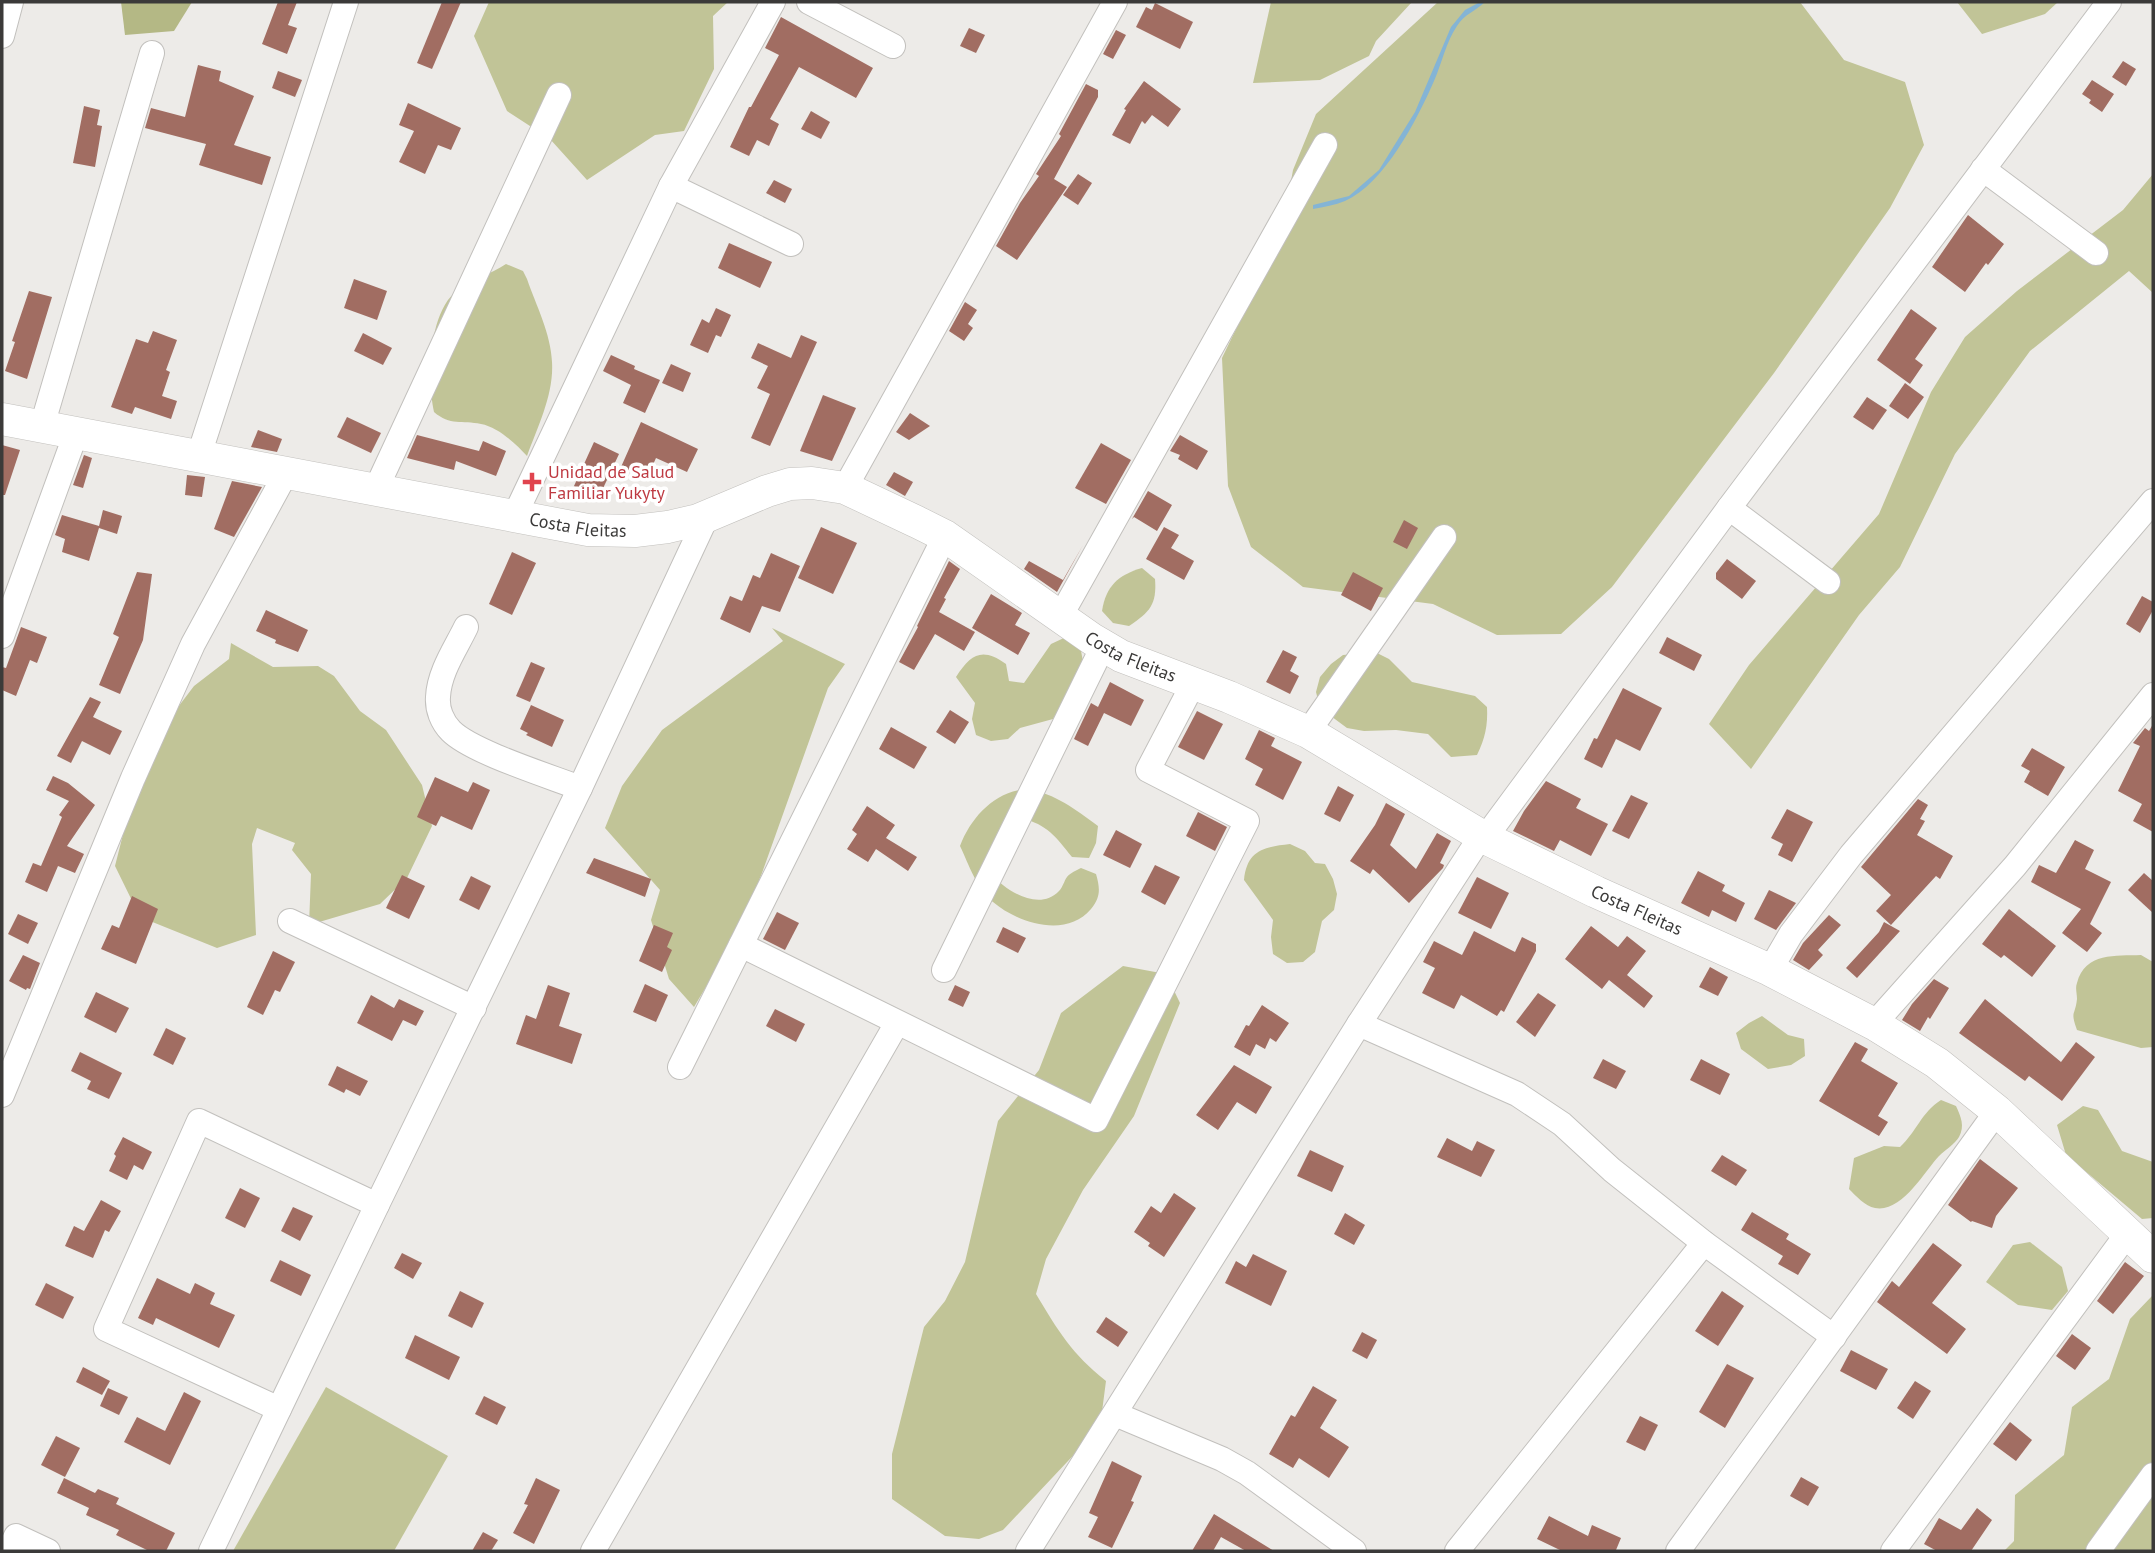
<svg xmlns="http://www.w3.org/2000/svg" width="2155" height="1553" font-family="'PT Sans',sans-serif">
<rect width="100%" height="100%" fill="#edebe8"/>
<!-- green -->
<g fill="#c1c497">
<polygon points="489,2 728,2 713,16 714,69 684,131 655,135 587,180 550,139 507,111 474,36"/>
<polygon points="1271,2 1412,2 1376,41 1369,56 1320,80 1253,83"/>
<polygon points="1438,2 1800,2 1844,60 1905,82 1924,145 1890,208 1774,373 1612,587 1561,634 1497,635 1433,604 1303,587 1251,547 1228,486 1222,358 1281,236 1293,170 1316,114"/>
<polygon points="1957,2 2058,2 2045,14 1982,34"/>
<polygon points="2153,174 2153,293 2129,271 2030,351 1955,454 1900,567 1859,615 1751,769 1709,724 1749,665 1879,514 1931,392 1965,337 2017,291 2123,210"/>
<path d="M506 264 523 271 527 279C536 305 551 334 552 362 554 394 538 426 527 456 516 444 498 427 481 424 462 420 450 426 434 412 427 380 428 311 458 290 473 279 491 274 506 264Z"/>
<path d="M1142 568 1155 579C1157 604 1150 612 1129 626L1113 623 1102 611C1106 586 1118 575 1142 568Z"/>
<polygon points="772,628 845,664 828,688 762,873 737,935 694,1007 669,979 651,920 660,890 605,828 622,786 662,730 783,641"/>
<path d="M1066 637 1080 645 1083 662 1077 677 1053 719 1020 728 1008 739 991 741 976 735 972 719 975 703 956 677C971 654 982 647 1006 664L1009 681 1024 683 1051 644Z"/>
<polygon points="231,643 273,667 318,666 334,676 360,711 386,730 422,785 432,826 407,878 380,904 309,925 311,874 292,850 295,843 257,828 252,844 256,935 217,948 140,917 115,866 132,799 166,723 194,686 229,659"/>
<path d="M1375 652 1389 659 1412 682 1475 696 1487 707C1488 725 1485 739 1477 755L1451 757 1428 734 1396 730 1364 731 1347 728 1320 708 1316 692 1320 677 1331 664 1343 655Z"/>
<path d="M1027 789C1056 794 1075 809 1098 826L1096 843 1089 858 1072 857C1055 836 1048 825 1021 818L991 874C1006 891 1039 912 1059 891 1063 887 1064 881 1067 877 1070 873 1077 870 1081 868L1096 874C1100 888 1101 897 1091 909 1067 938 1019 924 993 902 977 889 969 865 960 846 971 817 995 791 1027 789Z"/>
<path d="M1290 844 1305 851 1315 863 1325 864 1333 879 1337 894 1334 910 1322 921 1315 952 1303 962 1287 963 1273 954 1271 937 1273 920 1244 880C1247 850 1264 847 1290 844Z"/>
<path d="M2141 955 2153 962V1047L2141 1048 2077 1030C2070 1010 2075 1017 2077 999 2077 993 2075 988 2077 983 2085 952 2116 956 2141 955Z"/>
<path d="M1123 966 1166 974 1180 1003 1134 1116 1083 1190 1046 1259 1036 1294C1059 1332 1071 1353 1106 1381L1100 1427 1003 1530 979 1539 945 1536 892 1499V1454L924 1327 945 1301 965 1262 998 1121 1039 1070 1061 1013Z"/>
<polygon points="1762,1016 1788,1035 1804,1039 1805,1056 1791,1065 1768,1069 1741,1049 1736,1033 1749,1023"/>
<path d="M1941 1100 1956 1106C1961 1117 1965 1126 1959 1137 1955 1144 1945 1150 1939 1156 1924 1172 1902 1213 1875 1208 1865 1206 1856 1196 1849 1189L1854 1158 1884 1146 1900 1147C1917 1131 1921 1113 1941 1100Z"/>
<polygon points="2083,1106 2098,1110 2122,1151 2153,1162 2153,1218 2142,1219 2066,1155 2057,1125"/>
<polygon points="2030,1242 2062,1267 2068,1291 2052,1310 2018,1305 1986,1282 2013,1245"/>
<polygon points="2152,1296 2153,1551 2004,1551 2014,1541 2015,1495 2064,1455 2072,1407 2109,1379 2130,1319"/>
<polygon points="326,1387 448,1456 394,1551 233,1551"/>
</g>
<!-- forest -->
<polygon fill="#b4b885" points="121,2 192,2 174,31 125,35"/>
<!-- water -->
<path fill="#84b4d5" d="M1480 2H1485C1476 11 1464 14 1457 26 1446 42 1442 63 1434 81 1417 120 1384 184 1345 201 1335 205 1324 207 1313 209V205L1349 196 1379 170 1415 112 1451 27 1465 10Z"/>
<!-- building -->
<g fill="#a16d62">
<polygon points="278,2 297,2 288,25 297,28 287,54 262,44"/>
<polygon points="442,2 461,2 432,69 417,63"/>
<polygon points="1155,3 1193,22 1180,49 1136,27 1146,7 1152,10"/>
<polygon points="781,17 873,68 856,98 799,67 770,119 779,124 769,146 757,140 749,156 730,147 749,107 751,107 779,55 765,48"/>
<polygon points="969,28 985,35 976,53 960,46"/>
<polygon points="1116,30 1126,35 1113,59 1103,54"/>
<polygon points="2123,61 2136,69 2126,86 2112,77"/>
<polygon points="198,65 221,71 219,81 254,96 234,145 271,157 262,185 199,165 206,144 145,128 151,108 185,117"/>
<polygon points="278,71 302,80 295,97 272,88"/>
<polygon points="2092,80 2114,94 2102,112 2089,103 2091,100 2082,94"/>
<polygon points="1144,81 1181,109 1168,127 1152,115 1145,124 1142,121 1130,144 1112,135 1126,110 1124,109"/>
<polygon points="1086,84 1098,90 1098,97 1054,179 1067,187 1017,260 996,246 1020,203 1039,176 1036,174 1061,136 1059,134"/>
<polygon points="408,103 461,128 451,150 438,145 425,174 399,162 414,131 399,125"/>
<polygon points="84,106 100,110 97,125 102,126 95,167 73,163"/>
<polygon points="811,111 830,122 821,139 801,129"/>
<polygon points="1078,174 1092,183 1078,205 1063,195"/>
<polygon points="774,180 792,189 785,203 766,193"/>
<polygon points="1968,215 2004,244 1988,265 1986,263 1965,292 1932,267"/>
<polygon points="729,243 772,262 760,288 718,268"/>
<polygon points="354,279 387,291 377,320 344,308"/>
<polygon points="29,291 52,297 27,379 5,371 15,342 12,341"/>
<polygon points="965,302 977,310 968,324 973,328 964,341 949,331"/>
<polygon points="716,308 731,315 721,337 716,335 708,353 690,345 702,319 709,323"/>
<polygon points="1911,309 1937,328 1915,359 1923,365 1910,384 1877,360"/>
<polygon points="153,331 177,340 166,370 170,372 162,396 177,401 171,419 135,407 132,414 111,407 136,339 148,343"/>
<polygon points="363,333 392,348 383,365 354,351"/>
<polygon points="801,335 817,342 770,446 751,438 770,394 757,388 768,366 751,358 758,343 791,358"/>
<polygon points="611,355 635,366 634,369 660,380 645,413 623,403 631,385 603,371"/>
<polygon points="671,364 691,373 683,392 662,383"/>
<polygon points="1905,383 1924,397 1908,419 1889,406"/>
<polygon points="823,395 856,408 832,461 800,451"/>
<polygon points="1867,397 1887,410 1873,430 1853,417"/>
<polygon points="910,413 930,426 909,440 896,432"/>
<polygon points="347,417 381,433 371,453 337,437"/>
<polygon points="641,422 698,449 687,472 656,458 647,478 621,467"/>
<polygon points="258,430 282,439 277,452 251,447"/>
<polygon points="417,435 479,451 483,441 506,451 496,476 456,461 454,470 407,458"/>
<polygon points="1180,435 1208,451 1197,470 1178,459 1180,455 1170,451"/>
<polygon points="594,442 619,454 599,497 574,486"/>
<polygon points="1101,443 1131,460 1106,504 1075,488"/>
<polygon points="2,445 20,450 5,495 2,495"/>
<polygon points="84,455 92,458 83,488 73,485"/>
<polygon points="894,472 913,482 905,496 886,485"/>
<polygon points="187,475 205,477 202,497 185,495"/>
<polygon points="232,481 262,487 234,537 214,529"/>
<polygon points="1148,491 1172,505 1157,531 1134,517 1132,519"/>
<polygon points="103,510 122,516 117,534 99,528 89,561 62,552 65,539 55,535 62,515 99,526"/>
<polygon points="1404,520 1418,528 1407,549 1393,542"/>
<polygon points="821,527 857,543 833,594 798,578"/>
<polygon points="1164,527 1179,535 1171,548 1194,561 1184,580 1146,559"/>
<polygon points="1083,545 1057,592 1024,569 1029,561 1063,580"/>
<polygon points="512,552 536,563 512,615 489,604"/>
<polygon points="771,553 800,566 780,612 762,606 750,633 720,619 730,596 742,601 753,575 760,578"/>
<polygon points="1727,559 1756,581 1742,599 1716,579 1716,573"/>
<polygon points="949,561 960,569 944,598 946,599 939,612 975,632 964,651 935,634 914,670 899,662 918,627 917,626"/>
<polygon points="137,572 152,574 143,640 120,694 99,685 119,637 113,634"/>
<polygon points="1353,572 1383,588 1371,611 1341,595"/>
<polygon points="991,594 1022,613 1015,625 1030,633 1018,655 972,628"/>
<polygon points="2142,596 2153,602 2153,610 2140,633 2126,624"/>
<polygon points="266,610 308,630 298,652 275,643 276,640 256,631"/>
<polygon points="21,627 47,637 37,663 30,660 16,696 2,690 2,667 6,668"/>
<polygon points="1667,637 1702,655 1694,671 1659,653"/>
<polygon points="1283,650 1297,657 1290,671 1299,676 1290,694 1266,682"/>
<polygon points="531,662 545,668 530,702 516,696"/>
<polygon points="1110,682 1144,700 1131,726 1104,713 1088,746 1074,739 1091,703 1098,707"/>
<polygon points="1623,688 1662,708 1640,751 1616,739 1602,768 1584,759 1594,738 1597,739"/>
<polygon points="90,697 101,702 93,717 122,731 110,755 82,741 71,763 57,756"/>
<polygon points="531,705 564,720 552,747 526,735 528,733 520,729"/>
<polygon points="950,710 969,722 955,744 936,732"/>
<polygon points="1197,711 1223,724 1204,760 1178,747"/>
<polygon points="2153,724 2153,832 2133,821 2142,804 2118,791 2140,746 2133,743 2145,728 2149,731"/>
<polygon points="891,727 927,747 914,769 879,749"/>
<polygon points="1259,730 1275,738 1271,746 1302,762 1283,800 1255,785 1263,769 1245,759"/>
<polygon points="2032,748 2065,767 2048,796 2024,782 2030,771 2021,766"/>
<polygon points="53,776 68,783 95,805 67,846 84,854 75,873 58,866 47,892 25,882 33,863 41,866 62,817 59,815 69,801 46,790"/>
<polygon points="435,777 468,792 473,782 490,790 472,830 441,816 436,826 417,817"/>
<polygon points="1546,781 1581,799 1576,808 1608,824 1591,856 1560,840 1554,851 1513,831 1524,811"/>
<polygon points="1338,786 1354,795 1340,822 1324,814"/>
<polygon points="1631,795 1648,803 1629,839 1612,831"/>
<polygon points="1918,799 1928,805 1920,819 1925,821 1917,835 1953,856 1940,879 1936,876 1891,925 1876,911 1891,895 1861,867"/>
<polygon points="1386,803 1405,814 1390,845 1416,869 1437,833 1451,841 1440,863 1444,865 1443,868 1409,903 1373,869 1370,874 1350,861 1375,825"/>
<polygon points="867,806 895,825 886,838 917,857 908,871 876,849 868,862 847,849 857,834 852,830"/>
<polygon points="1787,809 1813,822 1792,862 1778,855 1783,844 1771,838"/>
<polygon points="1198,812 1227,827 1215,851 1186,836"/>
<polygon points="1116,830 1142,844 1130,868 1103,855"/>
<polygon points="2075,840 2094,850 2085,869 2111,882 2090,924 2102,933 2087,952 2062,933 2081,909 2031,882 2039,865 2056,873"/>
<polygon points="594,858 651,879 645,897 586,873"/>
<polygon points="1155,865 1180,877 1165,905 1141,892"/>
<polygon points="1698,871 1725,885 1722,891 1745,903 1736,922 1712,910 1709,917 1681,903"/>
<polygon points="2144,873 2153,881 2153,913 2128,890"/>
<polygon points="402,875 425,886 409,919 386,908"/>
<polygon points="471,876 491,886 479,910 459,900"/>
<polygon points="1477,877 1509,893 1491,929 1458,913"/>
<polygon points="1769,890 1796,903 1776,930 1754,919"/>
<polygon points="132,896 158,909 136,964 101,949 112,925 119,928"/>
<polygon points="2009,909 2056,946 2032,977 2004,955 2001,958 1982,944"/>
<polygon points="777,912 799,923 785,950 763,939"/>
<polygon points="18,914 38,923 28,944 8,934"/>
<polygon points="1829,915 1841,925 1818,950 1823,955 1809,970 1793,960 1803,943"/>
<polygon points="1884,922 1900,931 1857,978 1846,968 1879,932"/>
<polygon points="654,925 673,933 667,947 672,950 662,972 639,961"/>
<polygon points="1591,926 1618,947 1627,936 1646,951 1627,975 1653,996 1644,1008 1609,980 1602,989 1565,959"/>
<polygon points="1003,927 1026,938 1018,953 996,942"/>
<polygon points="1474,931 1515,952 1522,937 1536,944 1536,951 1504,1012 1501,1010 1497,1016 1461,995 1454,1009 1422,993 1435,968 1423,962 1434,941 1462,955"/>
<polygon points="273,951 295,962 280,992 275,990 263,1015 247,1007"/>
<polygon points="23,955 40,963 30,989 27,988 26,990 9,981"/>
<polygon points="1710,967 1728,977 1718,996 1699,987"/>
<polygon points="1934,979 1949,988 1930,1019 1928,1017 1920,1031 1902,1020 1912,1004"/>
<polygon points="645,984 668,995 656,1022 633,1012"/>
<polygon points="548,985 570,993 559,1026 582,1034 572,1064 516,1044 526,1015 536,1019"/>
<polygon points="955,985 970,992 963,1007 948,1000"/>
<polygon points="96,992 129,1008 116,1033 84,1017"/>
<polygon points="1538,993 1556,1005 1535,1037 1516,1022"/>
<polygon points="371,995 394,1008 399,999 424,1011 416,1026 403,1020 392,1041 357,1023"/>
<polygon points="1985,999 2061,1062 2076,1042 2095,1057 2062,1101 2029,1076 2025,1081 1959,1033"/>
<polygon points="1262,1005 1289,1023 1276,1042 1270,1038 1265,1049 1256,1044 1250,1056 1234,1047 1246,1025 1249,1026"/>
<polygon points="775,1009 805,1024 796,1042 766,1026"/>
<polygon points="166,1028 186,1038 173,1065 153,1055"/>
<polygon points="1855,1042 1868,1049 1861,1061 1898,1083 1878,1116 1888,1122 1879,1136 1819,1101"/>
<polygon points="80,1052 122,1073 109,1099 87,1089 91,1081 71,1071"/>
<polygon points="1603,1059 1626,1071 1616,1089 1593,1078"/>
<polygon points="1701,1059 1730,1074 1720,1095 1690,1080"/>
<polygon points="1234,1065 1272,1087 1256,1114 1237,1102 1218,1130 1196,1115"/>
<polygon points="337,1066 368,1081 360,1096 346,1089 344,1093 328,1085"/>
<polygon points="123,1137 152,1152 143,1170 134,1165 127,1180 109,1171 116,1156 114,1154"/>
<polygon points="1447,1138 1472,1151 1477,1141 1495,1150 1481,1177 1437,1157"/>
<polygon points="1310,1150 1344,1166 1332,1192 1297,1176"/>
<polygon points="1722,1155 1747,1170 1736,1186 1711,1171"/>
<polygon points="1980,1159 2018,1188 1996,1216 1992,1228 1972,1221 1971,1222 1948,1205"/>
<polygon points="240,1188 260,1198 245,1228 225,1218"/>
<polygon points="1174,1193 1196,1208 1164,1257 1148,1246 1150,1243 1134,1232 1151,1206 1161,1213"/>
<polygon points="101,1200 121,1211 109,1232 105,1230 93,1258 65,1246 74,1226 84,1231"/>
<polygon points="293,1207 313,1216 300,1241 281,1231"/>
<polygon points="1752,1212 1789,1234 1786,1239 1811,1254 1798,1275 1778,1264 1783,1256 1741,1230"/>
<polygon points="1345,1213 1365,1225 1354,1245 1334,1234"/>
<polygon points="1933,1243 1962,1265 1932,1303 1966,1329 1947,1354 1877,1302 1892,1281 1899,1287"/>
<polygon points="402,1253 422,1263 413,1279 394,1268"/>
<polygon points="1253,1254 1287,1271 1271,1306 1225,1283 1236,1261 1246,1267"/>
<polygon points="280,1260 311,1275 301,1296 270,1281"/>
<polygon points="2125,1262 2144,1276 2113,1314 2097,1301"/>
<polygon points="157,1278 190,1294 195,1283 215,1293 210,1304 235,1315 219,1348 156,1318 153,1325 138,1318"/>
<polygon points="46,1283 74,1297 63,1319 35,1305"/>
<polygon points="460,1291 484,1303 472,1328 448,1316"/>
<polygon points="1722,1291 1744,1306 1718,1346 1695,1331"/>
<polygon points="1106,1317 1128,1332 1118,1347 1096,1332"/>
<polygon points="1362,1332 1377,1340 1367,1359 1352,1351"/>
<polygon points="2072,1334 2091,1348 2075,1370 2056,1356"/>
<polygon points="415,1335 460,1357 449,1380 405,1358"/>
<polygon points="1851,1350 1888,1369 1876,1390 1840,1371"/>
<polygon points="1727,1364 1754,1378 1725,1428 1699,1412"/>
<polygon points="83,1367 110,1381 102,1395 76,1382"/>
<polygon points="1915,1381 1931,1391 1913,1419 1897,1408"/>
<polygon points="1313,1386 1337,1400 1320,1428 1349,1447 1329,1478 1299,1458 1293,1468 1269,1454 1291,1415 1295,1417"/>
<polygon points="108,1388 128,1397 119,1415 100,1406"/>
<polygon points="184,1392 201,1401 170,1465 124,1442 137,1417 165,1431"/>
<polygon points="484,1396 506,1407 497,1425 475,1414"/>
<polygon points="1640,1416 1658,1425 1645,1451 1626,1442"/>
<polygon points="2010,1422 2032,1440 2016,1461 1993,1444"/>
<polygon points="56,1436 80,1448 65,1477 41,1465"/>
<polygon points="1112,1461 1142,1476 1131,1501 1134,1502 1112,1548 1088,1537 1098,1517 1089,1513"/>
<polygon points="1801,1477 1819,1487 1808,1506 1790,1496"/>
<polygon points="64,1478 95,1493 98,1489 119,1498 116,1504 175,1533 166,1551 149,1551 116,1535 119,1530 86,1515 89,1508 57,1493"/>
<polygon points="536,1478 560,1490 534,1544 513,1533 528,1505 524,1504"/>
<polygon points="1977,1508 1992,1520 1971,1551 1937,1551 1924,1544 1939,1518 1961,1530"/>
<polygon points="1214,1514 1274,1551 1246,1551 1221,1537 1213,1551 1192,1551"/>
<polygon points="1549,1516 1588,1536 1592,1525 1621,1538 1616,1550 1619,1551 1562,1551 1537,1539"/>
<polygon points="483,1532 498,1540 491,1551 472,1551"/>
</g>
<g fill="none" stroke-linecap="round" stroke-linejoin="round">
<!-- minor casing -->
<g stroke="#c2c0bd" stroke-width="26">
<g id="minor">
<polyline points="809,2 893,46"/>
<polyline points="2,36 11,2"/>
<polyline points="1983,169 2096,253"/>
<polyline points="671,186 791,244"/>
<polyline points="42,426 152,53"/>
<polyline points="199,455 346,2"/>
<polyline points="845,488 1115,2"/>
<polyline points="376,489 559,95"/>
<polyline points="1729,508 1828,582"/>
<polyline points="514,517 671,186 773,2"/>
<polyline points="1060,617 1325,145"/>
<path d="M466 627C456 648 439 672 438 697 437 709 442 722 451 731 472 752 549 776 580 788"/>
<polyline points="2,636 76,433"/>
<polyline points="1308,732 1444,537"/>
<polyline points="1485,838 1729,508 2109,2"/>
<polyline points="290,921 474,1008"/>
<polyline points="741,945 1096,1120 1247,821 1148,770 1193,684"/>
<polyline points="944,970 1103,646"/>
<polyline points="1770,970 1791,934 1851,855 2153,501"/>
<polyline points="1359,1024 1517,1094 1562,1124 1612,1170 1704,1243 1834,1337"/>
<polyline points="1874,1024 2015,866 2153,695"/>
<polyline points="680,1067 945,536"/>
<polyline points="2,1095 133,778 193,644 286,473"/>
<polyline points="279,1409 106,1329 199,1121 377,1205"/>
<polyline points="1115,1414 1222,1459 1247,1473 1354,1551"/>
<polyline points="9,1551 16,1536 48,1551"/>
<polyline points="211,1551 377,1205 580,788 707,516"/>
<polyline points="593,1551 897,1023"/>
<polyline points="1028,1551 1359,1024 1481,836"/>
<polyline points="1457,1551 1704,1243"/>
<polyline points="1678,1551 1997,1111"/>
<polyline points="1893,1551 2128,1233"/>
<polyline points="2098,1551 2153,1475"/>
</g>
</g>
<!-- major casing -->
<g stroke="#c2c0bd" stroke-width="33">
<g id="major">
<path id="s1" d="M2 419 588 530 635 531 668 527 698 520 767 491 790 484 812 483 845 488 917 522 945 536 1092 639 1121 656 1229 697 1308 732 1485 838 1596 892 1770 970 1874 1024 1937 1063 1997 1111 2153 1257"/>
</g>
</g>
<!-- minor -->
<use href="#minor" stroke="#fff" stroke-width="24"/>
<!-- major -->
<use href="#major" stroke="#fff" stroke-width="32"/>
</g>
<!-- markers -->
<path fill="#e0444e" stroke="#fff" stroke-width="2.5" d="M528.5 471.5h7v7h7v7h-7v7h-7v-7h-7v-7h7z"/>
<g text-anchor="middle" stroke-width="7" stroke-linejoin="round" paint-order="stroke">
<!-- health labels -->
<g font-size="18" fill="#be3a42" stroke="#fff" text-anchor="start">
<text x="548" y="478">Unidad de Salud<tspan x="548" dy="21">Familiar Yukyty</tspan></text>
</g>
<!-- street labels -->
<g font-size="18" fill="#3b3a39" stroke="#fff">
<text dy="6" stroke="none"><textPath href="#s1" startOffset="586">Costa Fleitas</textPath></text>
<text dy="6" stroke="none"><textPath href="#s1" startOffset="1195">Costa Fleitas</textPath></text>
<text dy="6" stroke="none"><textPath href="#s1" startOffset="1762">Costa Fleitas</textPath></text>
</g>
</g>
<!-- border -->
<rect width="2155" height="1553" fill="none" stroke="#3b3a39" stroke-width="7"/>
</svg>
